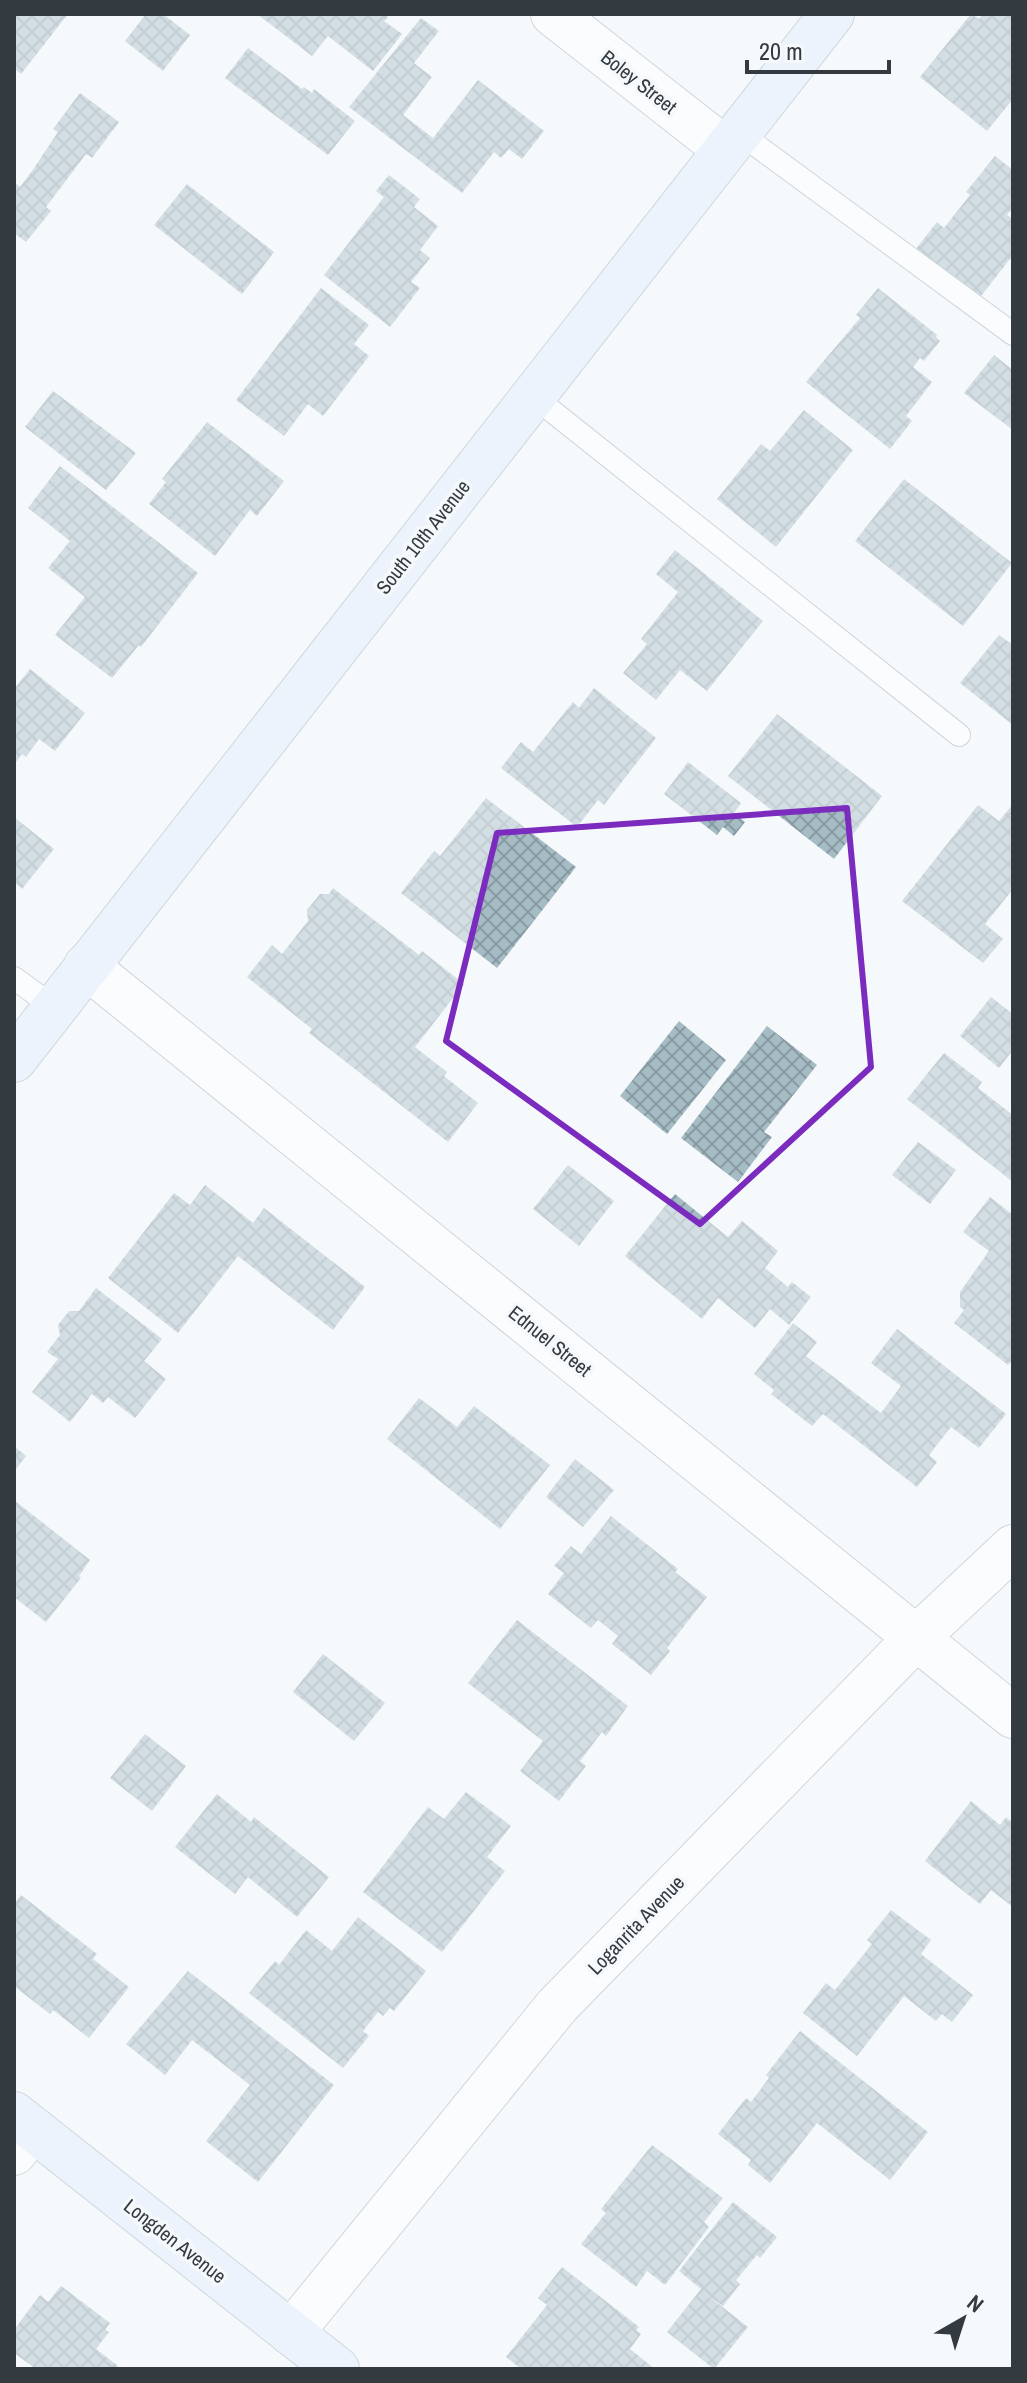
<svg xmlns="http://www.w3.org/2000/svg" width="1027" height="2383" font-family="'Archivo Narrow',sans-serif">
<defs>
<pattern id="building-cross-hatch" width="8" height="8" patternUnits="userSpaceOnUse" patternTransform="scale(2)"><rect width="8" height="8" fill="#a6bcc5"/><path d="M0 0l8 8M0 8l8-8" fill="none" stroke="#889aa1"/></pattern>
</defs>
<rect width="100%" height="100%" fill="#f6f9fc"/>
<!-- building -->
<g fill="url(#building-cross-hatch)">
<polygon points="14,14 68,14 21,74 14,68"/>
<polygon points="146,14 163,14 190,35 163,71 125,41"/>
<polygon points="257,14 384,14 388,17 384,21 402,34 373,71 328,36 312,56"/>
<polygon points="971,14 979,19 983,14 1013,14 1013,99 987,131 920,77"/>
<polygon points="421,18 439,31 414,63 432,77 403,115 433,138 478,80 544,131 522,159 509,149 501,158 494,152 462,193 349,107"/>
<polygon points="248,48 302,89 304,87 312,93 314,89 355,121 328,155 225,78"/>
<polygon points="80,93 119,122 92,158 86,154 46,207 51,211 26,242 14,233 14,182 20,187 32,171 58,132 53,129"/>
<polygon points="995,156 1013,170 1013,207 1007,215 1013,219 1013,255 978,300 915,250 937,222 944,228 970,195 966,192"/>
<polygon points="389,175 420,199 414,207 438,226 420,250 430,258 411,282 420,288 390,327 324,275 384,197 376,191"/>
<polygon points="187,184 274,252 242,294 154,225"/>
<polygon points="321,288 369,325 354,344 369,356 323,416 308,404 284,436 236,400"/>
<polygon points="878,288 937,335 936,337 940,341 924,361 920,358 913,367 932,382 906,416 912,421 890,449 806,382 860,318 856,315"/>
<polygon points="994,355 1013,370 1013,430 964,393"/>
<polygon points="53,391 136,453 106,490 25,427"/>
<polygon points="804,410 853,450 776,547 717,499 761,444 770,451"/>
<polygon points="207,422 284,481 257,516 250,510 215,556 149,504 166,482 162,479"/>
<polygon points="60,466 198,573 141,647 139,645 112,678 55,635 85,597 48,568 70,541 28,508"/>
<polygon points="904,479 1012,563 963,626 855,541"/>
<polygon points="675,550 763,621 707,691 680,670 656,700 623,673 647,644 641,639 678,592 656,574"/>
<polygon points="999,635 1013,645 1013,725 960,683"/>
<polygon points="30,669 85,713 55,751 39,739 26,757 22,754 14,765 14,689"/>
<polygon points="594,688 656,738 604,805 598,800 577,827 501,768 521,742 533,752 573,702 579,708"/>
<polygon points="777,714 882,796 834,859 728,776"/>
<polygon points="688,762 741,803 734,813 745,822 734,836 723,827 717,835 664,794"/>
<polygon points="486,798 576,867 497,968 401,893 434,851 440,856"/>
<polygon points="1013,804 1013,889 985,924 1003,939 983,963 902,901 978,805 999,821"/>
<polygon points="14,817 54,849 22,889 14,882"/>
<polygon points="333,888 419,955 422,951 464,984 415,1047 447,1072 444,1076 478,1103 448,1142 309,1033 312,1029 247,977 272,945 282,954 308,921 307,910 320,894 329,894"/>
<polygon points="991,997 1013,1014 1013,1050 999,1068 960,1036"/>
<polygon points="679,1021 726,1060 667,1134 620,1096"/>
<polygon points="767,1026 817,1065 764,1132 772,1137 738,1182 681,1138"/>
<polygon points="944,1053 982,1082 978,1088 1013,1115 1013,1182 907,1099"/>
<polygon points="918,1142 956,1170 930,1204 892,1175"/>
<polygon points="568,1165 614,1201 579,1246 533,1209"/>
<polygon points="205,1185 253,1223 264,1208 365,1287 333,1330 238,1256 178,1333 108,1278 174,1193 190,1205"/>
<polygon points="675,1194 728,1237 742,1221 778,1251 765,1268 788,1287 792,1282 811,1297 789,1325 770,1309 755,1328 718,1298 702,1319 625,1256"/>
<polygon points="990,1197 1013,1215 1013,1359 1008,1365 954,1323 964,1310 960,1307 960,1292 989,1251 963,1232"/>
<polygon points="96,1288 162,1339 144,1361 166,1379 135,1418 108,1397 103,1403 92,1394 70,1422 32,1392 58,1359 47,1352 60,1335 58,1325 69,1311 79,1311"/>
<polygon points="793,1323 817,1342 806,1356 881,1413 901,1386 871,1363 897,1329 1006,1414 979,1448 951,1427 929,1455 937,1462 917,1487 823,1414 812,1426 771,1394 774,1390 754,1374"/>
<polygon points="419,1398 457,1427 474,1406 550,1465 500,1529 387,1439"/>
<polygon points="14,1446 26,1456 14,1472"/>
<polygon points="575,1459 614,1490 583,1527 546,1497"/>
<polygon points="14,1500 90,1560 79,1576 81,1578 46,1622 14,1597"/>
<polygon points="611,1516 678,1569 675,1572 707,1597 667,1648 670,1651 651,1675 612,1644 618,1636 598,1620 591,1628 548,1594 564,1573 554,1566 571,1546 581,1554"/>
<polygon points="517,1620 628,1706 606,1736 602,1732 580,1761 586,1766 559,1801 520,1771 543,1741 468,1683"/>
<polygon points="323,1654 385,1703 354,1741 293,1692"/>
<polygon points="145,1734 186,1766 152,1811 110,1778"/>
<polygon points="466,1792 511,1826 487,1857 505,1871 442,1952 363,1892 428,1807 444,1819"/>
<polygon points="217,1794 251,1822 254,1817 329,1877 297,1917 248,1877 235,1894 175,1847"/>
<polygon points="971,1801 1000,1825 1006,1817 1013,1823 1013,1907 991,1890 980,1904 925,1861"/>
<polygon points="21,1895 97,1954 93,1959 129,1987 89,2038 53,2010 50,2014 14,1986 14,1904"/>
<polygon points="891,1910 931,1940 921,1954 973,1995 952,2022 942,2014 936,2021 904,1996 857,2056 803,2013 826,1983 835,1990 872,1944 867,1940"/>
<polygon points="358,1917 426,1971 394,2011 390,2008 383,2016 378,2012 363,2031 369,2036 343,2068 249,1993 275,1961 279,1965 306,1930 332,1951"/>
<polygon points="188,1971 334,2085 258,2182 206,2141 250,2085 192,2040 165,2075 126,2044"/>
<polygon points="800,2031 928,2132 890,2180 817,2123 770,2183 748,2165 751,2160 718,2134 746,2098 751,2102 769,2078 766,2075"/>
<polygon points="652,2145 723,2198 704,2222 709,2227 665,2285 647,2271 636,2287 581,2244 606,2213 601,2209"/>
<polygon points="733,2202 777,2237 760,2258 757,2255 736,2280 740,2284 723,2306 706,2294 748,2327 714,2369 667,2332 701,2289 679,2271"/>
<polygon points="562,2267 639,2327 636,2330 641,2334 630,2349 655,2369 521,2369 506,2357 547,2305 538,2298"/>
<polygon points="61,2286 110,2323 105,2330 109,2332 96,2349 118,2366 116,2369 36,2369 14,2353 14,2330 40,2295 48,2302"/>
</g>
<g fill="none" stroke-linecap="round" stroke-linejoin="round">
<!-- lane casing -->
<g stroke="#9cadba" stroke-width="24">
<g id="lane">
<polyline points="738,132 1013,334"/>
<polyline points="533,396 959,735"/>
<polyline points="14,978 55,1008"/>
</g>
</g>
<!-- street casing -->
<g stroke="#9cadba" stroke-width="46">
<g id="street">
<polyline points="553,14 725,149"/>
<polyline points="86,966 1013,1716"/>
<polyline points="14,2153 33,2129"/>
<polyline points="291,2333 557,2006 916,1638 1013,1547"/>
</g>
</g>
<!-- secondary casing -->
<g stroke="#9cadba" stroke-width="46">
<g id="secondary">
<polyline points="14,1060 832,14"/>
<polyline points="14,2114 337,2369"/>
</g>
</g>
<!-- lane -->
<use href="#lane" stroke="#fff" stroke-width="22"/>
<!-- street -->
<use href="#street" stroke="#fff" stroke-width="44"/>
<!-- secondary -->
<use href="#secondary" stroke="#e2ecfc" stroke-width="44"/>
</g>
<!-- marked area -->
<path d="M0 0H1027V2383H0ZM847 808 871 1067 700 1224 446 1041 497 833Z" fill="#f6f9fc" fill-opacity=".55" fill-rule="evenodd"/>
<path fill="none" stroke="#7b2cbf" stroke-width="6" stroke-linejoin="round" d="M847 808 871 1067 700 1224 446 1041 497 833Z"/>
<g text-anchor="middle" stroke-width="7" stroke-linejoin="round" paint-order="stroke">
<!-- street labels -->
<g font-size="20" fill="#343b40" stroke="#f6f9fc">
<text transform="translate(639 82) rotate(38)" y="7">Boley Street</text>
<text transform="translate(423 537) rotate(-52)" y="7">South 10th Avenue</text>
<text transform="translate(550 1341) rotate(39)" y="7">Ednuel Street</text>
<text transform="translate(636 1925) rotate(-46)" y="7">Loganrita Avenue</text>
<text transform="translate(175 2241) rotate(38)" y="7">Longden Avenue</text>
</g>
</g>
<!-- border -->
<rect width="1027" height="2383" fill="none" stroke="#343b40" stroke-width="32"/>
<!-- north arrow -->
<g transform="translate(963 2319) rotate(39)" stroke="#f6f9fc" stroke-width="6" paint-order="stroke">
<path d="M0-6L14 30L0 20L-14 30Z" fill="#343b40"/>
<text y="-12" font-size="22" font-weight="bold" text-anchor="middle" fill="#343b40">N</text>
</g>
<!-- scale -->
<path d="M747 60v12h142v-12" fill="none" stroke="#343b40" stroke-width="4"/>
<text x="759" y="60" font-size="24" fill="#343b40" stroke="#f6f9fc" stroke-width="6" paint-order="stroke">20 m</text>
</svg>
